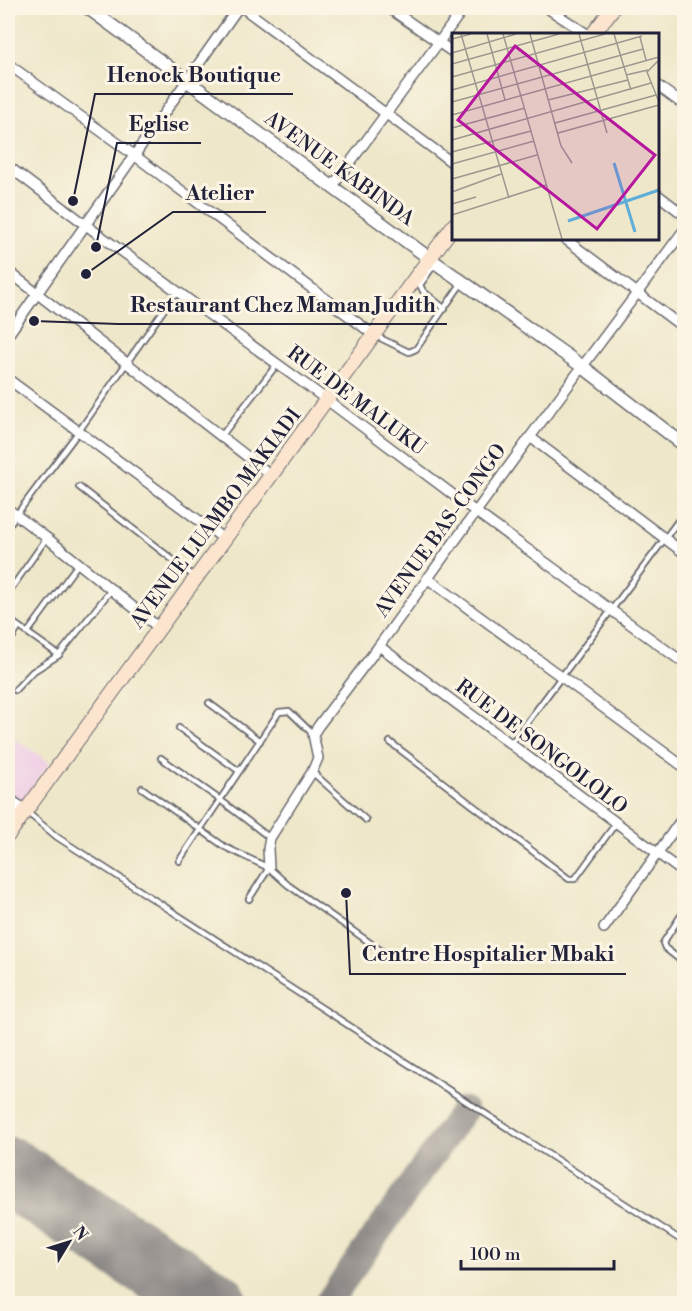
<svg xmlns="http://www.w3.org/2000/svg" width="692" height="1311" font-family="'Libre Bodoni',serif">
<rect width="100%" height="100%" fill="#fcf5e5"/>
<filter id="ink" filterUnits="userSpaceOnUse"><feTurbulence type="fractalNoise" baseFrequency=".0167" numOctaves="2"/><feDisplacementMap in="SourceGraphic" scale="12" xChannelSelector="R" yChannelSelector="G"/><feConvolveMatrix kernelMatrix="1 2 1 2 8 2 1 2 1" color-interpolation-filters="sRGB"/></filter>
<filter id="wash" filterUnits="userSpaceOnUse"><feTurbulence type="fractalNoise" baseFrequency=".008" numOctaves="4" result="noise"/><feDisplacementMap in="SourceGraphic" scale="24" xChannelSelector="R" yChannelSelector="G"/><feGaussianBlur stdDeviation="1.35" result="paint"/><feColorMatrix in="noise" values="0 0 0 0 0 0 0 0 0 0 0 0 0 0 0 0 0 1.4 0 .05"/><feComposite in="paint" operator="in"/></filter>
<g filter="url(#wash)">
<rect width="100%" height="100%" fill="#eee7c9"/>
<!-- built -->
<polygon fill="#efd0e5" points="8,734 50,763 8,820"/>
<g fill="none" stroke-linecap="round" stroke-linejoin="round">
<!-- taxiway -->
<polyline stroke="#888482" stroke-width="27" points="327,1304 464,1110"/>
<!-- runway -->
<polyline stroke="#888482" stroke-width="69" points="8,1171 214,1304"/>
</g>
</g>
<g filter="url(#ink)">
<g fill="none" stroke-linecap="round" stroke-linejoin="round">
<!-- service casing -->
<g stroke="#69676d" stroke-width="8">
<g id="service">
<polyline points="434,265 420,285 423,291 445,309"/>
<polyline points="376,336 409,352 416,349 461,284"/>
<polyline points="222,435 278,363"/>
<polyline points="79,487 195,577"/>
<polyline points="8,526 79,431 177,291"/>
<polyline points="8,593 46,539"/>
<polyline points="8,619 59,655"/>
<polyline points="28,632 78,564"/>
<polyline points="8,644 19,627"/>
<polyline points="15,690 32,672 59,655 111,590"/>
<polyline points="209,703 260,741"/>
<polyline points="179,728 239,771"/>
<polyline points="390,742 569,879 575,879 616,823"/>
<polyline points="511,744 684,513"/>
<polyline points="161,758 219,799 270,838"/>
<polyline points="312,772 366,820"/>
<polyline points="142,788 225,847 269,868 288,885 386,954"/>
<polyline points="28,813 57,837 684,1242"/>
<polyline points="179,861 279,712 289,711 313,734"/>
<polyline points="249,899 269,868"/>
<polyline points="684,911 663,943 665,948 684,963"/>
</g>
</g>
<!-- minor casing -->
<g stroke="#69676d" stroke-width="12">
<g id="minor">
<polyline points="243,8 454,164"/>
<polyline points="389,8 454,53"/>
<polyline points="547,8 587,34"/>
<polyline points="8,64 134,155 374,335"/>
<polyline points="658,86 684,105"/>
<polyline points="8,166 94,231 327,400 476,512 684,663"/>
<polyline points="332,187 464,8"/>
<polyline points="658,195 684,215"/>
<polyline points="564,238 684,328"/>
<polyline points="8,271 271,475"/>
<polyline points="8,335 238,8"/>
<polyline points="8,379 224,539"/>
<polyline points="530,437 684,553"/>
<polyline points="8,509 47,538 158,627"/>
<polyline points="427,578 684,767"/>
<polyline points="379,646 684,873"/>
<polyline points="269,868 268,849 270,838 312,772 318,758 313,734 319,725 379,646 530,437 684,230"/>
<polyline points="604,928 684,816"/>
</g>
</g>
<!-- tertiary casing -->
<g stroke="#69676d" stroke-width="15">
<g id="tertiary">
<polyline points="88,8 436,263 583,367 684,445"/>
<polyline points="8,800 26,812"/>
</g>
</g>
<!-- secondary casing -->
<g stroke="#69676d" stroke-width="16">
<g id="secondary">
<polyline points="593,34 613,8"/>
<polyline points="8,835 454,225"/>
</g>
</g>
<!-- service -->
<use href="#service" stroke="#fff" stroke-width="4.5"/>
<!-- minor -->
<use href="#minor" stroke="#fff" stroke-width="9"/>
<!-- tertiary -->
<use href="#tertiary" stroke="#fff" stroke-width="12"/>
<!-- secondary -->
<use href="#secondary" stroke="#fce5cf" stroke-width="14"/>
</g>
</g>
<g text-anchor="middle" stroke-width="6" stroke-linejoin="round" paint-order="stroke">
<!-- street labels -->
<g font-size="20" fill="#22223b" stroke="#fcf5e5">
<text transform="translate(340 168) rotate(36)" y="7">AVENUE KABINDA</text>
<text transform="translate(357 400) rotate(37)" y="7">RUE DE MALUKU</text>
<text transform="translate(215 518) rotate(-53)" y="7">AVENUE LUAMBO MAKIADI</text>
<text transform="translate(440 530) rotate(-54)" y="7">AVENUE BAS-CONGO</text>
<text transform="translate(542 746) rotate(37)" y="7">RUE DE SONGOLOLO</text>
</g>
</g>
<!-- overview -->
<g transform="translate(452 33)">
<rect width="207" height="207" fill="#eee7c9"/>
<path fill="none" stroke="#5fadd9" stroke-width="3" d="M162 130 183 199M116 188 207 157"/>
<path fill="none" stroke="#9c9890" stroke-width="1.5" d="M9 1 57 165M35 1 53 67M51 1 110 206M78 1 109 113 120 130M127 1 155 100M162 1 179 57M188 4 194 27M0 6 19 1M0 20 64 1M207 27 195 39 207 69M0 31 107 1M174 42 196 37M0 44 153 1M0 57 190 3M96 67 176 47M0 69 191 16M0 82 207 24M103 90 204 62M0 95 73 75M106 100 207 72M0 107 199 50M0 119 79 98M0 131 82 108M0 146 85 122M0 159 49 141M0 171 24 164M0 182 94 152"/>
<path fill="#b5179e" fill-opacity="0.15" stroke="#b5179e" stroke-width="3" d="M63 13 203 122 145 196 6 87Z"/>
<rect width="207" height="207" fill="none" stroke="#22223b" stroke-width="3"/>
</g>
<!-- callouts -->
<path fill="none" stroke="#22223b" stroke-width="2" d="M73 201L95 94H293M96 247L117 143H201M86 274L173 212H266M34 321L118 324H447M346 893L350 974H626"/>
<g fill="#22223b" stroke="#fcf5e5" stroke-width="2">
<circle cx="73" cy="201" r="6"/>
<circle cx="96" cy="247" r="6"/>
<circle cx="86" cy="274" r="6"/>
<circle cx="34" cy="321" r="6"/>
<circle cx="346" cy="893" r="6"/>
</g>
<g font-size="21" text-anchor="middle" font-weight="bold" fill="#22223b" stroke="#fcf5e5" stroke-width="6" stroke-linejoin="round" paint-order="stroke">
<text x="194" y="82">Henock Boutique</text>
<text x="159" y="131">Eglise</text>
<text x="220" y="200">Atelier</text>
<text x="283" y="312">Restaurant Chez Maman Judith</text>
<text x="488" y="961">Centre Hospitalier Mbaki</text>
</g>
<!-- margin -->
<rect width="692" height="1311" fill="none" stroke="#fcf5e5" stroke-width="30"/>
<!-- north arrow -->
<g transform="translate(69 1242) rotate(52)" stroke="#fcf5e5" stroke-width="4.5" paint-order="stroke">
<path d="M0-4.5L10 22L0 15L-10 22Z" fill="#22223b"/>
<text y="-9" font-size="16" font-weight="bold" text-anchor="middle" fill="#22223b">N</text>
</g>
<!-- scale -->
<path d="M461 1260v9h153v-9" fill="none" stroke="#22223b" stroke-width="3"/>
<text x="470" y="1260" font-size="18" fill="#22223b" stroke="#fcf5e5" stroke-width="4.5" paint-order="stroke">100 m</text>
</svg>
